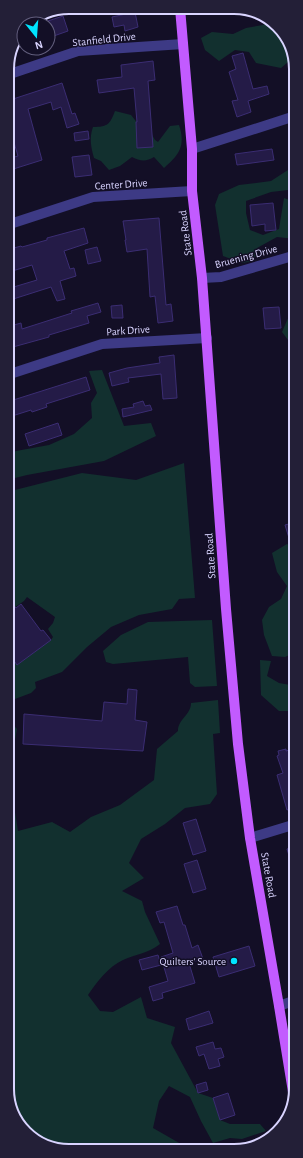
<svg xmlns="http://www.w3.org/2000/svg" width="303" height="1158" font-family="'Alegreya Sans',sans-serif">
<rect width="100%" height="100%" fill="#130f26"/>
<!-- green -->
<g fill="#12302f">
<polygon points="269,21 280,28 294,57 281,68 256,63 249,52 235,50 219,61 205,50 201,38 212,32 233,34 246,28 263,25"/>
<path d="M115 111 131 115 139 125 148 128 155 140 158 142 170 126 179 125C186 146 179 155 164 168L154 157C146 162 140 161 132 157L120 166 109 170 101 161 94 158C91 147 89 138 93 127 108 127 110 124 115 111Z"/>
<polygon points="291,168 295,176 295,187 288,190 271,192 246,201 246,213 250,230 263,235 279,229 284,198 295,202 296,239 277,237 257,248 254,261 242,263 223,256 215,205 219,194 239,185 271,181"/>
<polygon points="296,306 296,338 288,340 282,332 293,307"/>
<polygon points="102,370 124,426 151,423 156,436 104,461 27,475 7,480 7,456 16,451 49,445 74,434 92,418 91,403 97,393 89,371"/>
<path d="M184 463 195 598 179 599 172 609 139 615 111 627 87 647 62 672 35 682 36 688 31 693 7 702C7 696 7 689 7 682 9 671 14 669 8 657L10 655 17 665 51 640 53 637 48 629 53 623 55 617 27 597 24 601 15 607 7 597V492L82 473 136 480Z"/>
<polygon points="287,544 296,550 296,597 291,599 294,614 296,617 296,652 285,657 272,656 264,635 262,620 269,607 281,599 287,586 277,572 272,553"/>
<polygon points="212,620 217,686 195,687 190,683 188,657 113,664 106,662 103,651 121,635 148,622"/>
<polygon points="260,660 271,661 267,676 279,683 296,686 296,709 291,711 279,711 261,695"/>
<path d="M218 700 220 733 213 734 217 794 210 804 185 808 165 824 141 839 129 863 144 878 122 891 142 901 145 912 160 944C149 953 136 954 123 960 108 967 97 982 88 995L100 1011 113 1012 141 997 147 1018 175 1027 171 1043 198 1093 213 1098 220 1120 230 1124H260L266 1131 242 1139 230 1138 213 1143 201 1121 190 1097 169 1086 159 1101 153 1128 181 1144 176 1150H57L25 1133 8 1097 7 718 17 729 11 763 15 812 18 831 52 822 70 832 91 817 120 805 154 780 157 749 178 731C178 719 191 715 191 703Z"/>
</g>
<!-- building -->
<g fill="#241b47" stroke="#3b2d73">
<polygon points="135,12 138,27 125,31 124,25 114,27 112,17"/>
<polygon points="63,16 68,31 48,38 48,21"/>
<polygon points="243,53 253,89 267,86 269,94 248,101 251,112 237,117 232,101 238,100 229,72 236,69 232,56"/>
<polygon points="153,61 155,80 148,81 153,147 137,148 136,122 137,122 134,88 99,93 97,80 122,77 121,65"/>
<polygon points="62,83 72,114 75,113 79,124 67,128 61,107 53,110 51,102 28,109 42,160 7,171 7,159 18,156 13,139 7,141 7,130 11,129 7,114 7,101"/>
<polygon points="88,131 89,139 75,141 74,133"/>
<polygon points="272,149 274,160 237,165 235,154"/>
<polygon points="89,155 92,175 75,177 72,157"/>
<polygon points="273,203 276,230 265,231 265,224 252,226 250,205"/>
<polygon points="159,218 166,305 171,304 173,321 158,323 155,296 150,297 147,249 127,252 125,240 126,240 123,221"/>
<polygon points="84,228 88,243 64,251 70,269 74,268 76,276 60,281 65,299 57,301 51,287 7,301 7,289 37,280 32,265 9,272 7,265 7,250 21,246 22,247 47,240 47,238"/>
<polygon points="97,247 101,261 88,264 85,250"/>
<polygon points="98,303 101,312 87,316 89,323 49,335 49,337 13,347 7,327 21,323 22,329 72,313 71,311"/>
<polygon points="122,305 123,318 112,318 111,306"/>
<polygon points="279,307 281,328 265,329 263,308"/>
<polygon points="174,355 177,398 163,399 161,374 128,378 129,382 112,386 109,373 127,368 160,363 159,357"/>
<polygon points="86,377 90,390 46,404 47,407 32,412 31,410 9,417 7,402"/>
<polygon points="143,401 145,406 150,405 152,410 123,417 122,409 134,407 133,404"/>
<polygon points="58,423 62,435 29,446 25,434"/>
<polygon points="296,522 296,536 289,538 285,525"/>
<polygon points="7,597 16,608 21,604 41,631 43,630 51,640 17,665 10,655 12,653 7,646"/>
<polygon points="128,689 137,690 135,720 147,722 143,751 23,744 24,714 102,721 104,702 127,704"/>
<polygon points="296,748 296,761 290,763 296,781 296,807 287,810 277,775 283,773 277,756 279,755 278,751 286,749 286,751"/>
<polygon points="196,819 206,851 193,855 183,823"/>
<polygon points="296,846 296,871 294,872 287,849"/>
<polygon points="197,860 206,889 193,893 184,864"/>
<polygon points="177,906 183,925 185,925 192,948 198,945 203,959 189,963 195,983 162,993 163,998 153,1001 149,987 168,981 161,957 173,953 164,922 160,923 156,912"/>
<polygon points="249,946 255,966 219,977 213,957"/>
<polygon points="158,955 161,965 142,970 139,960"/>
<polygon points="209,1011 213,1023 189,1030 186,1019"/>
<polygon points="213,1042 215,1049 221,1048 224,1057 218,1059 220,1066 209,1069 204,1054 199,1056 196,1047"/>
<polygon points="206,1082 208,1090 198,1093 196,1085"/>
<polygon points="228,1093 235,1115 220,1120 213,1098"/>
</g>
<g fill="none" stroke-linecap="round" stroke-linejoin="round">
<!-- minor -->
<g stroke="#3d3a85" stroke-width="10">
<polyline points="7,75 78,51 183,44"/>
<polyline points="192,149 295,116"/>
<polyline points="7,225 93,197 192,191"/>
<polyline points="202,278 221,277 296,255"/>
<polyline points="7,375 102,344 207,338"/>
<polyline points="250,838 296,824"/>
<polyline points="279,1006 296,1000"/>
</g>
<!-- major -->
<polyline stroke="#c25bff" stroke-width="10" points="180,8 192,149 192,191 202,278 226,609 238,744 250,838 279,1006 294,1098"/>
</g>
<!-- markers -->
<circle fill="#00e5ff" stroke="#130f26" stroke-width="1.5" cx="234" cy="961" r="4"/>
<g text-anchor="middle" stroke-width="3" stroke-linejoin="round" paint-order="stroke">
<!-- street labels -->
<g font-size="11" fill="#d9d4ff" stroke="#130f26">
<text transform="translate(104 39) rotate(-6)" y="4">Stanfield Drive</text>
<text transform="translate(121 184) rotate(-4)" y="4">Center Drive</text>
<text transform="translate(185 233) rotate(-97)" y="4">State Road</text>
<text transform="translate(246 256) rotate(-15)" y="4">Bruening Drive</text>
<text transform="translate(128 330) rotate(-4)" y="4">Park Drive</text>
<text transform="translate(210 556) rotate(-94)" y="4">State Road</text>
<text transform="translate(269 875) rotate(80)" y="4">State Road</text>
</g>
<!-- poi labels -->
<g font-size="11" fill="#d9d4ff" stroke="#130f26" text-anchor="end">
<text x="226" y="965">Quilters' Source</text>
</g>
</g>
<!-- crop -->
<path d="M0 0H303V1158H0ZM69 14H234A55 55 0 0 1 289 69V1089A55 55 0 0 1 234 1144H69A55 55 0 0 1 14 1089V69A55 55 0 0 1 69 14Z" fill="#231f37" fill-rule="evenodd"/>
<path fill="none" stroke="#d9d4ff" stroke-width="2" d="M69 14H234A55 55 0 0 1 289 69V1089A55 55 0 0 1 234 1144H69A55 55 0 0 1 14 1089V69A55 55 0 0 1 69 14Z"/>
<!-- north arrow -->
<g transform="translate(36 36) rotate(163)"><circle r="19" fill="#130f26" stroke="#625e7d"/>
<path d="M0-3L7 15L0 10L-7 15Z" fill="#00e5ff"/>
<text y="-6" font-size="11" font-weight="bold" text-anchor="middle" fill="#d9d4ff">N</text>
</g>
</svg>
